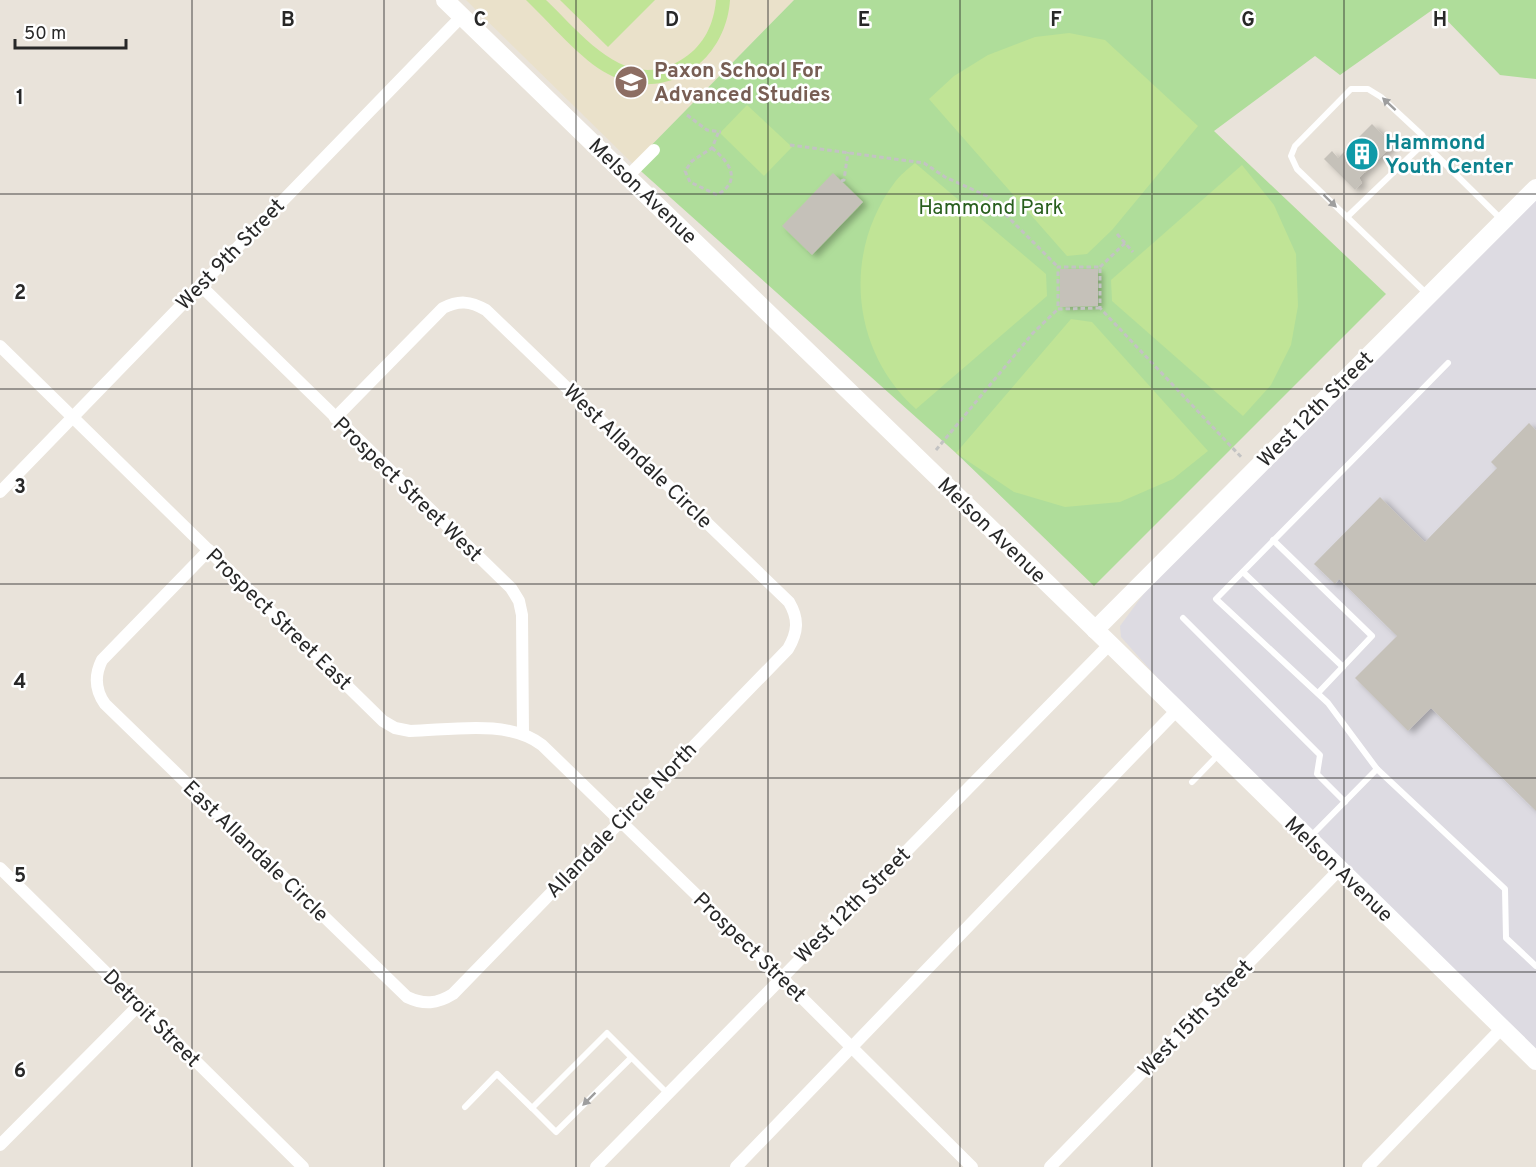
<svg xmlns="http://www.w3.org/2000/svg" width="1536" height="1167" font-family="Overpass,sans-serif">
<defs>
<filter id="shadow"><feDropShadow dx="5" dy="3" stdDeviation="3" flood-color="#0004"/></filter>
</defs>
<rect width="100%" height="100%" fill="#e9e3da"/>
<!-- industrial -->
<polygon fill="#dddbe2" points="1536,200 1536,1049 1178,701 1121,637 1120,626 1145,592"/>
<!-- education -->
<polygon fill="#eae1ca" points="466,0 794,0 633,164"/>
<!-- green -->
<polygon fill="#afdd9a" points="794,0 1536,0 1536,79 1500,75 1435,8 1340,75 1315,56 1214,131 1386,294 1094,586 956,453 633,164"/>
<!-- pitch -->
<g fill="#c0e496">
<path d="M526 0H546C583 35 627 96 684 58 704 45 714 24 716 0H730C726 61 666 105 608 74 582 61 548 21 526 0Z"/>
<polygon points="560,0 655,0 608,47"/>
<polygon points="1069,33 1105,40 1198,126 1112,230 1087,254 1067,256 929,99 954,76 988,55 1035,37"/>
<polygon points="747,105 792,147 764,176 720,133"/>
<path d="M915 163 1046 274 1047 296 916 409C851 351 842 252 895 182 900 175 908 169 915 163Z"/>
<polygon points="1242,165 1274,205 1296,254 1298,306 1291,345 1271,385 1243,416 1112,301 1111,280"/>
<polygon points="1071,319 1092,322 1208,451 1173,479 1120,502 1065,507 1014,492 956,453"/>
</g>
<!-- building -->
<g fill="#c5c1b9" filter="url(#shadow)">
<polygon points="1372,124 1393,145 1359,178 1362,183 1355,190 1324,159 1332,151 1338,158"/>
<polygon points="833,173 863,202 812,255 782,226"/>
<polygon points="1060,269 1098,269 1098,306 1060,307"/>
<polygon points="1529,423 1536,430 1536,811 1431,708 1408,731 1355,678 1397,636 1339,579 1335,584 1314,564 1380,497 1425,542 1497,468 1491,462"/>
</g>
<g fill="none" stroke-linecap="round" stroke-linejoin="round">
<!-- path -->
<g stroke="#c3c3c3" stroke-width="3" stroke-dasharray="4.5 3" stroke-linecap="butt">
<polyline points="687,115 707,130 721,132"/>
<polyline points="790,145 924,163 945,177 987,196 1058,267"/>
<path d="M712 148C729 162 743 180 717 195L690 182 685 171 692 161 712 148 719 131"/>
<polyline points="841,181 844,180 848,152"/>
<polyline points="1117,234 1125,243"/>
<polyline points="1100,267 1125,243 1133,252"/>
<polyline points="1100,308 1058,309 1058,267 1100,267 1100,308 1243,459"/>
<polyline points="936,450 1033,333 1058,309"/>
</g>
<!-- lane -->
<g stroke="#fff" stroke-width="6">
<polyline points="1347,217 1426,141"/>
<polyline points="1428,295 1297,169 1291,156 1295,146 1351,89 1368,89 1381,97 1422,135 1433,152 1501,219"/>
<polyline points="1273,540 1372,636 1318,693"/>
<polyline points="1243,572 1343,667"/>
<polyline points="1183,618 1320,755 1317,774 1345,802"/>
<polyline points="1377,769 1328,703 1216,599 1448,363"/>
<polyline points="1192,782 1220,753"/>
<polyline points="1311,836 1377,769 1505,889 1506,938 1536,966"/>
<polyline points="631,1058 556,1132 532,1108 607,1033 667,1093"/>
<polyline points="465,1107 497,1074 532,1108"/>
</g>
<!-- street -->
<g stroke="#fff" stroke-width="12">
<polyline points="627,177 654,150"/>
<polyline points="200,285 511,588 519,601 522,615 523,734"/>
<path d="M0 346 383 721 395 728 410 731C451 730 508 719 542 745L781 977 972 1167"/>
<polyline points="0,492 462,16"/>
<path d="M209 550 102 660C94 676 95 690 105 704L407 997C424 1005 437 1004 453 994L788 649C798 632 799 619 789 602L486 310C470 301 459 300 443 308L335 418"/>
<polyline points="0,868 303,1167"/>
<polyline points="0,1145 139,1005"/>
<polyline points="596,1167 1110,644"/>
<polyline points="736,1167 1177,710"/>
<polyline points="1050,1167 1340,869"/>
<polyline points="1368,1167 1502,1028"/>
</g>
<!-- secondary -->
<g stroke="#fff" stroke-width="18">
<polyline points="445,0 1110,644 1536,1061"/>
<polyline points="1095,630 1536,188"/>
</g>
</g>
<!-- one-way arrows -->
<defs><path id="oneway-solid" d="M-6-.8H1V-3.2L6.5 0L1 3.2V.8H-6Z" transform="scale(1.5)"/></defs>
<g fill="#9e9e9e">
<use href="#oneway-solid" transform="translate(1389 104) rotate(-137)"/>
<use href="#oneway-solid" transform="translate(1330 201) rotate(44)"/>
<use href="#oneway-solid" transform="translate(589 1099) rotate(135)"/>
</g>
<!-- grid -->
<path fill="none" stroke="#282828" stroke-width="1.5" stroke-opacity="0.55" d="M192 0V1167M384 0V1167M576 0V1167M768 0V1167M960 0V1167M1152 0V1167M1344 0V1167M0 194H1536M0 389H1536M0 584H1536M0 778H1536M0 972H1536"/>
<!-- icons -->
<defs>
<g id="school-disc" transform="scale(1.725)"><circle r="9.5" fill="#8d6e63" stroke="#fff"/><path d="M0-5L7-2L0 1L-7-2ZM-4 1L0 2.5L4 1V4Q0 6-4 4Z" fill="#fff"/></g>
<g id="building-disc" transform="scale(1.725)"><circle r="9.5" fill="#0f9aa8" stroke="#fff"/><path d="M-4-6H4V6H1V3H-1V6H-4ZM-2.5-4.3h1.7v1.8h-1.7ZM.8-4.3h1.7v1.8H.8ZM-2.5-1h1.7V.8h-1.7ZM.8-1h1.7V.8H.8Z" fill="#fff"/></g>
</defs>
<g fill-rule="evenodd">
<use href="#school-disc" x="631" y="82"/>
<use href="#building-disc" x="1362" y="154"/>
</g>
<g text-anchor="middle" stroke-width="5" stroke-linejoin="round" paint-order="stroke">
<!-- education labels -->
<g font-size="21" font-weight="bold" fill="#785e54" stroke="#fff" text-anchor="start">
<text x="654" y="77">Paxon School For<tspan x="654" dy="24">Advanced Studies</tspan></text>
</g>
<!-- culture labels -->
<g font-size="21" font-weight="bold" fill="#0d838f" stroke="#fff" text-anchor="start">
<text x="1385" y="149">Hammond<tspan x="1385" dy="24">Youth Center</tspan></text>
</g>
<!-- street labels -->
<g font-size="21" fill="#282828" stroke="#fff">
<text transform="translate(643 191) rotate(44)" y="7">Melson Avenue</text>
<text transform="translate(230 254) rotate(-46)" y="7">West 9th Street</text>
<text transform="translate(1315 409) rotate(-45)" y="7">West 12th Street</text>
<text transform="translate(638 456) rotate(44)" y="7">West Allandale Circle</text>
<text transform="translate(408 489) rotate(44)" y="7">Prospect Street West</text>
<text transform="translate(992 530) rotate(44)" y="7">Melson Avenue</text>
<text transform="translate(279 619) rotate(44)" y="7">Prospect Street East</text>
<text transform="translate(621 820) rotate(-46)" y="7">Allandale Circle North</text>
<text transform="translate(256 851) rotate(44)" y="7">East Allandale Circle</text>
<text transform="translate(1339 869) rotate(44)" y="7">Melson Avenue</text>
<text transform="translate(852 905) rotate(-45)" y="7">West 12th Street</text>
<text transform="translate(750 947) rotate(44)" y="7">Prospect Street</text>
<text transform="translate(152 1018) rotate(45)" y="7">Detroit Street</text>
<text transform="translate(1195 1018) rotate(-46)" y="7">West 15th Street</text>
</g>
<!-- park labels -->
<g font-size="21" fill="#295f1e" stroke="#fff">
<text x="991" y="214">Hammond Park</text>
</g>
</g>
<g font-size="20" text-anchor="middle" font-weight="bold" fill="#282828" stroke="#fff" stroke-width="5" stroke-linejoin="round" paint-order="stroke">
<text x="288" y="26">B</text>
<text x="480" y="26">C</text>
<text x="672" y="26">D</text>
<text x="864" y="26">E</text>
<text x="1056" y="26">F</text>
<text x="1248" y="26">G</text>
<text x="1440" y="26">H</text>
<text x="20" y="104">1</text>
<text x="20" y="299">2</text>
<text x="20" y="493">3</text>
<text x="20" y="688">4</text>
<text x="20" y="882">5</text>
<text x="20" y="1077">6</text>
</g>
<!-- scale -->
<path d="M15 39v9h111v-9" fill="none" stroke="#282828" stroke-width="3"/>
<text x="24" y="39" font-size="18" fill="#282828" stroke="#ffffff" stroke-width="4.5" paint-order="stroke">50 m</text>
</svg>
